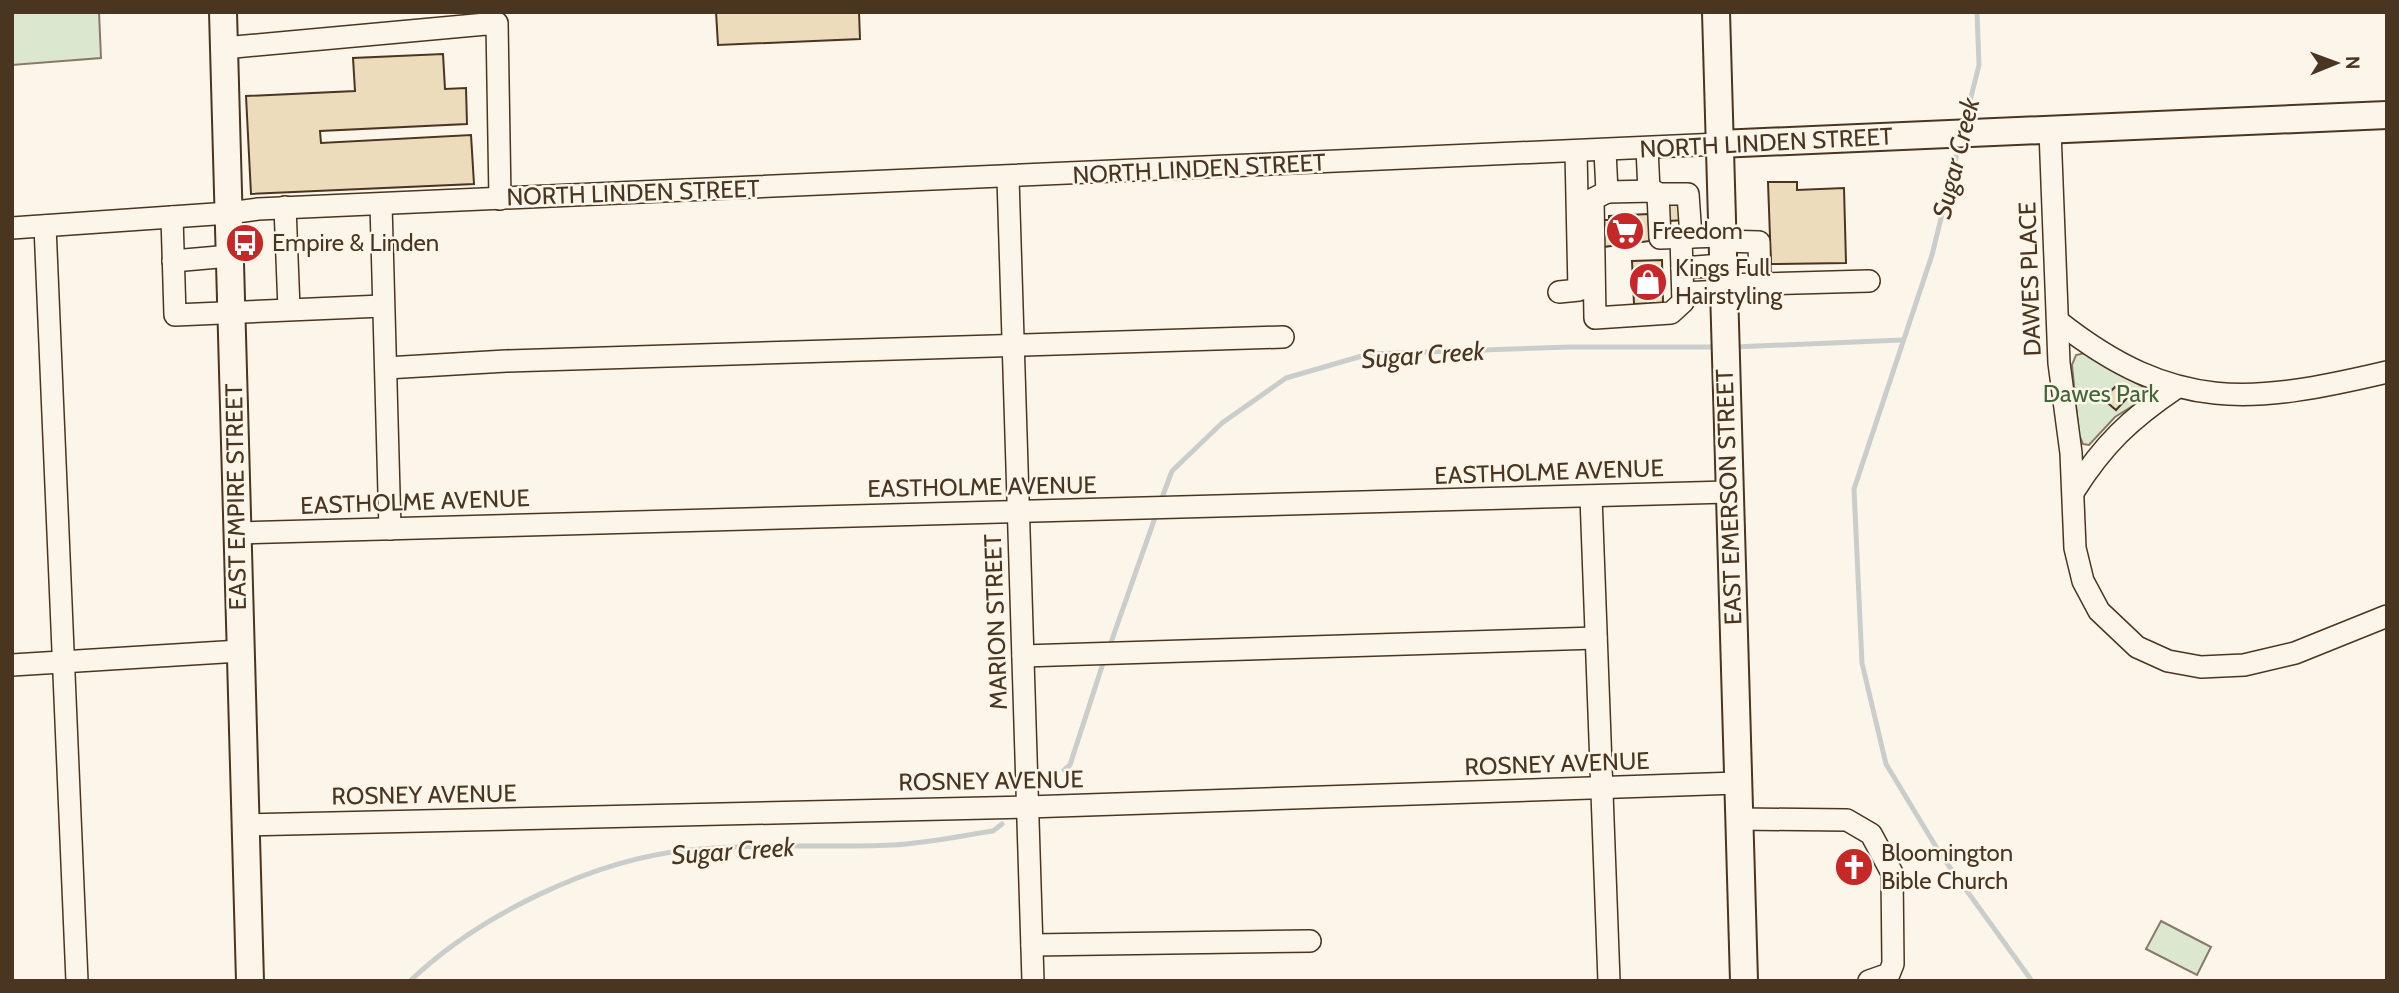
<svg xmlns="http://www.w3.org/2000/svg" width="2399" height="993" font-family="Cabin,sans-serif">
<rect width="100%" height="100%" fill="#fbf6e9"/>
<!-- green -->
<g fill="#dce7d0" stroke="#887966" stroke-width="2">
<polygon points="12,12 99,12 101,58 12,65"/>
<polygon points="2085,353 2148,390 2147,397 2115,417 2089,445 2083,444 2079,435 2072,365 2076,355"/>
<polygon points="2161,921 2211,947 2197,975 2146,949"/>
</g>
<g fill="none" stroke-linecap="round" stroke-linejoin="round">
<!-- stream -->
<g stroke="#c9cecd" stroke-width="5">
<polyline points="1964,125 1979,65 1977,12"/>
<polyline points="1960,141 1932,255 1854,489 1862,663 1886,764 1941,855 2032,981"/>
<polyline points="1734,347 1902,340"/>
<polyline points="1160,503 1172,471 1222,423 1286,378 1369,354 1570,347 1717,347"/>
<polyline points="1109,648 1157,512"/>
<polyline points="1064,770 1070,765 1105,657"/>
<path d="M410 981C479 915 594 859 690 850 757 843 826 848 893 845 926 843 960 836 993 831L1002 824"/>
</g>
</g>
<!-- building -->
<g fill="#ecdcbc" stroke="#4a3520" stroke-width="2">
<polygon points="716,12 859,12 860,39 718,45"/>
<polygon points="443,54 445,89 466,88 467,124 320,131 321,143 471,135 474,184 251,194 246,96 355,91 353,58"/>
<polygon points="1768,182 1797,182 1797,190 1844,188 1846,263 1771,264"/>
<polygon points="1686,201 1687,220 1668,221 1667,202"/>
<polygon points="1648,214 1650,241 1603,247 1601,220 1609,220 1609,216"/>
<polygon points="1662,260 1663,303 1634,304 1632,261"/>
<polygon points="2115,387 2127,398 2116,410 2103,399"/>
</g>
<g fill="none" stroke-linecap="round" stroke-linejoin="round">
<!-- minor casing -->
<g stroke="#4a3520" stroke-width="24">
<g id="minor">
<polyline points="224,48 497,23 500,199"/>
<polyline points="2050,131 2059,363 2071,453 2075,548 2083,581 2099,611 2137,647 2168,661 2201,667 2244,665 2295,653 2387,616"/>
<polyline points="1647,148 1649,191"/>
<polyline points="1605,151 1607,192 1654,191 1658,194 1660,238 1722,236"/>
<polyline points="1008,178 1033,981"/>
<polyline points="1607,192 1593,199 1595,318 1671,313 1683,302 1681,237"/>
<polyline points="1658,194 1688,194 1691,237"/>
<polyline points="381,204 390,529"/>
<polyline points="285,207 289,309"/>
<polyline points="172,217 175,315 382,306"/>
<polyline points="45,226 77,981"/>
<polyline points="12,228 229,213 258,209 1719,144"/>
<polyline points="1722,241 1759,242 1760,284"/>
<polyline points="173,261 230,256"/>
<polyline points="1682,268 1722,265"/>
<polyline points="1723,285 1869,281"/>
<polyline points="1559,292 1579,290 1576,152"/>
<polyline points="1683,293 1723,291"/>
<path d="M2059 322C2175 413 2251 404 2387 372"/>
<polyline points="386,368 506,361 1283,337"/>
<path d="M2074 491C2103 445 2130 419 2176 388"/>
<polyline points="1591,497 1609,981"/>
<polyline points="238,533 1728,492"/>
<polyline points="1023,656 1596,638"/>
<polyline points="12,665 240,651"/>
<polyline points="1738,819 1847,820 1871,834 1892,873 1893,964 1889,974 1869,981"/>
<polyline points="246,825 1028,807 1737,783"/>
<polyline points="1032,945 1310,941"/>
</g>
</g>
<!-- major casing -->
<g stroke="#4a3520" stroke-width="30">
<g id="major">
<polyline points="223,12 250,981"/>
<polyline points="1716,12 1744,981"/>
<polyline points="1719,144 2387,115"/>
</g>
</g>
<!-- minor -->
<use href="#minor" stroke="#fbf6e9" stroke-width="21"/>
<!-- major -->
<use href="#major" stroke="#fbf6e9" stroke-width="26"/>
</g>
<!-- icons -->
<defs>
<g id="supermarket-disc" transform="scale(2.0125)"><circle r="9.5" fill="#c62828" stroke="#fbf6e9"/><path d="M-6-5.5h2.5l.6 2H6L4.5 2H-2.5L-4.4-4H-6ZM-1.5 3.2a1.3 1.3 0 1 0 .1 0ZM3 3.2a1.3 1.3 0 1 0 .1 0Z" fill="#fff"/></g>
<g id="bus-disc" transform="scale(2.0125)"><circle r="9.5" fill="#c62828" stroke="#fbf6e9"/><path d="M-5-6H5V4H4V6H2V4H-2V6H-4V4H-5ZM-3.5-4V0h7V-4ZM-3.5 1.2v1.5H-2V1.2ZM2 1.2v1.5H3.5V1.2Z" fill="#fff"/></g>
<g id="shop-disc" transform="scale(2.0125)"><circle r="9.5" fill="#c62828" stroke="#fbf6e9"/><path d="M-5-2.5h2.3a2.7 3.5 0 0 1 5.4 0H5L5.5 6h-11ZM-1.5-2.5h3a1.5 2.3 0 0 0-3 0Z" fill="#fff"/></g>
<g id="church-disc" transform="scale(2.0125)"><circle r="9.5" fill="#c62828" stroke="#fbf6e9"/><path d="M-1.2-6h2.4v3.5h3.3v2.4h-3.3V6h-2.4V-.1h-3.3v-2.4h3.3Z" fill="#fff"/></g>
</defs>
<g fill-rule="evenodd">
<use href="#supermarket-disc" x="1625" y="231"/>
<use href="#bus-disc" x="245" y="243"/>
<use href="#shop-disc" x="1648" y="282"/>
<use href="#church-disc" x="1854" y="867"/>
</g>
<g text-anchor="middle" stroke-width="5" stroke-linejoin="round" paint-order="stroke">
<!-- street labels -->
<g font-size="24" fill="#4a3520" stroke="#fbf6e9">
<text transform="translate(1766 143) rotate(-3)" y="8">NORTH LINDEN STREET</text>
<text transform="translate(1199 169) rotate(-3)" y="8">NORTH LINDEN STREET</text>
<text transform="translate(633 193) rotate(-2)" y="8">NORTH LINDEN STREET</text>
<text transform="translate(2030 279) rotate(-92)" y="8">DAWES PLACE</text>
<text transform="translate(1549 472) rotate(-2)" y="8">EASTHOLME AVENUE</text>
<text transform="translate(982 487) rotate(-1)" y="8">EASTHOLME AVENUE</text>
<text transform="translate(236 497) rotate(-91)" y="8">EAST EMPIRE STREET</text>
<text transform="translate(1729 497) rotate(-92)" y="8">EAST EMERSON STREET</text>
<text transform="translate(415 502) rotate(-2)" y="8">EASTHOLME AVENUE</text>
<text transform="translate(996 622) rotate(-92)" y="8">MARION STREET</text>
<text transform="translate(1557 764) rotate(-2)" y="8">ROSNEY AVENUE</text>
<text transform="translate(991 781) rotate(-1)" y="8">ROSNEY AVENUE</text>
<text transform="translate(424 795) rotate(-1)" y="8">ROSNEY AVENUE</text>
</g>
<!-- poi labels -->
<g font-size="24" fill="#4a3520" stroke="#fbf6e9" text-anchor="start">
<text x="1652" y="239">Freedom</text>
<text x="272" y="251">Empire &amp; Linden</text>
<text x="1675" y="276">Kings Full<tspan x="1675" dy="28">Hairstyling</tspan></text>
<text x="1881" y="861">Bloomington<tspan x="1881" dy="28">Bible Church</tspan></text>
</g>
<!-- park labels -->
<g font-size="24" fill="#436837" stroke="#fbf6e9">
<text x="2101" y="402">Dawes Park</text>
</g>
<!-- water labels -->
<g font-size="26" font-style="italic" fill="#4a3520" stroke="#fbf6e9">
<text transform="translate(1956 158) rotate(-76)" y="9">Sugar Creek</text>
<text transform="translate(1423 355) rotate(-4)" y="9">Sugar Creek</text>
<text transform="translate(733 851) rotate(-4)" y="9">Sugar Creek</text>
</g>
</g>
<!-- border -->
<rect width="2399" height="993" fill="none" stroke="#4a3520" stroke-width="28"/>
<!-- north arrow -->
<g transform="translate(2336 63) rotate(89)" stroke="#fbf6e9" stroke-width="5" paint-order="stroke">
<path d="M0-5L12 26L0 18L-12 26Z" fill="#4a3520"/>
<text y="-10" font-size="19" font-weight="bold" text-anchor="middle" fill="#4a3520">N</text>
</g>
</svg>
